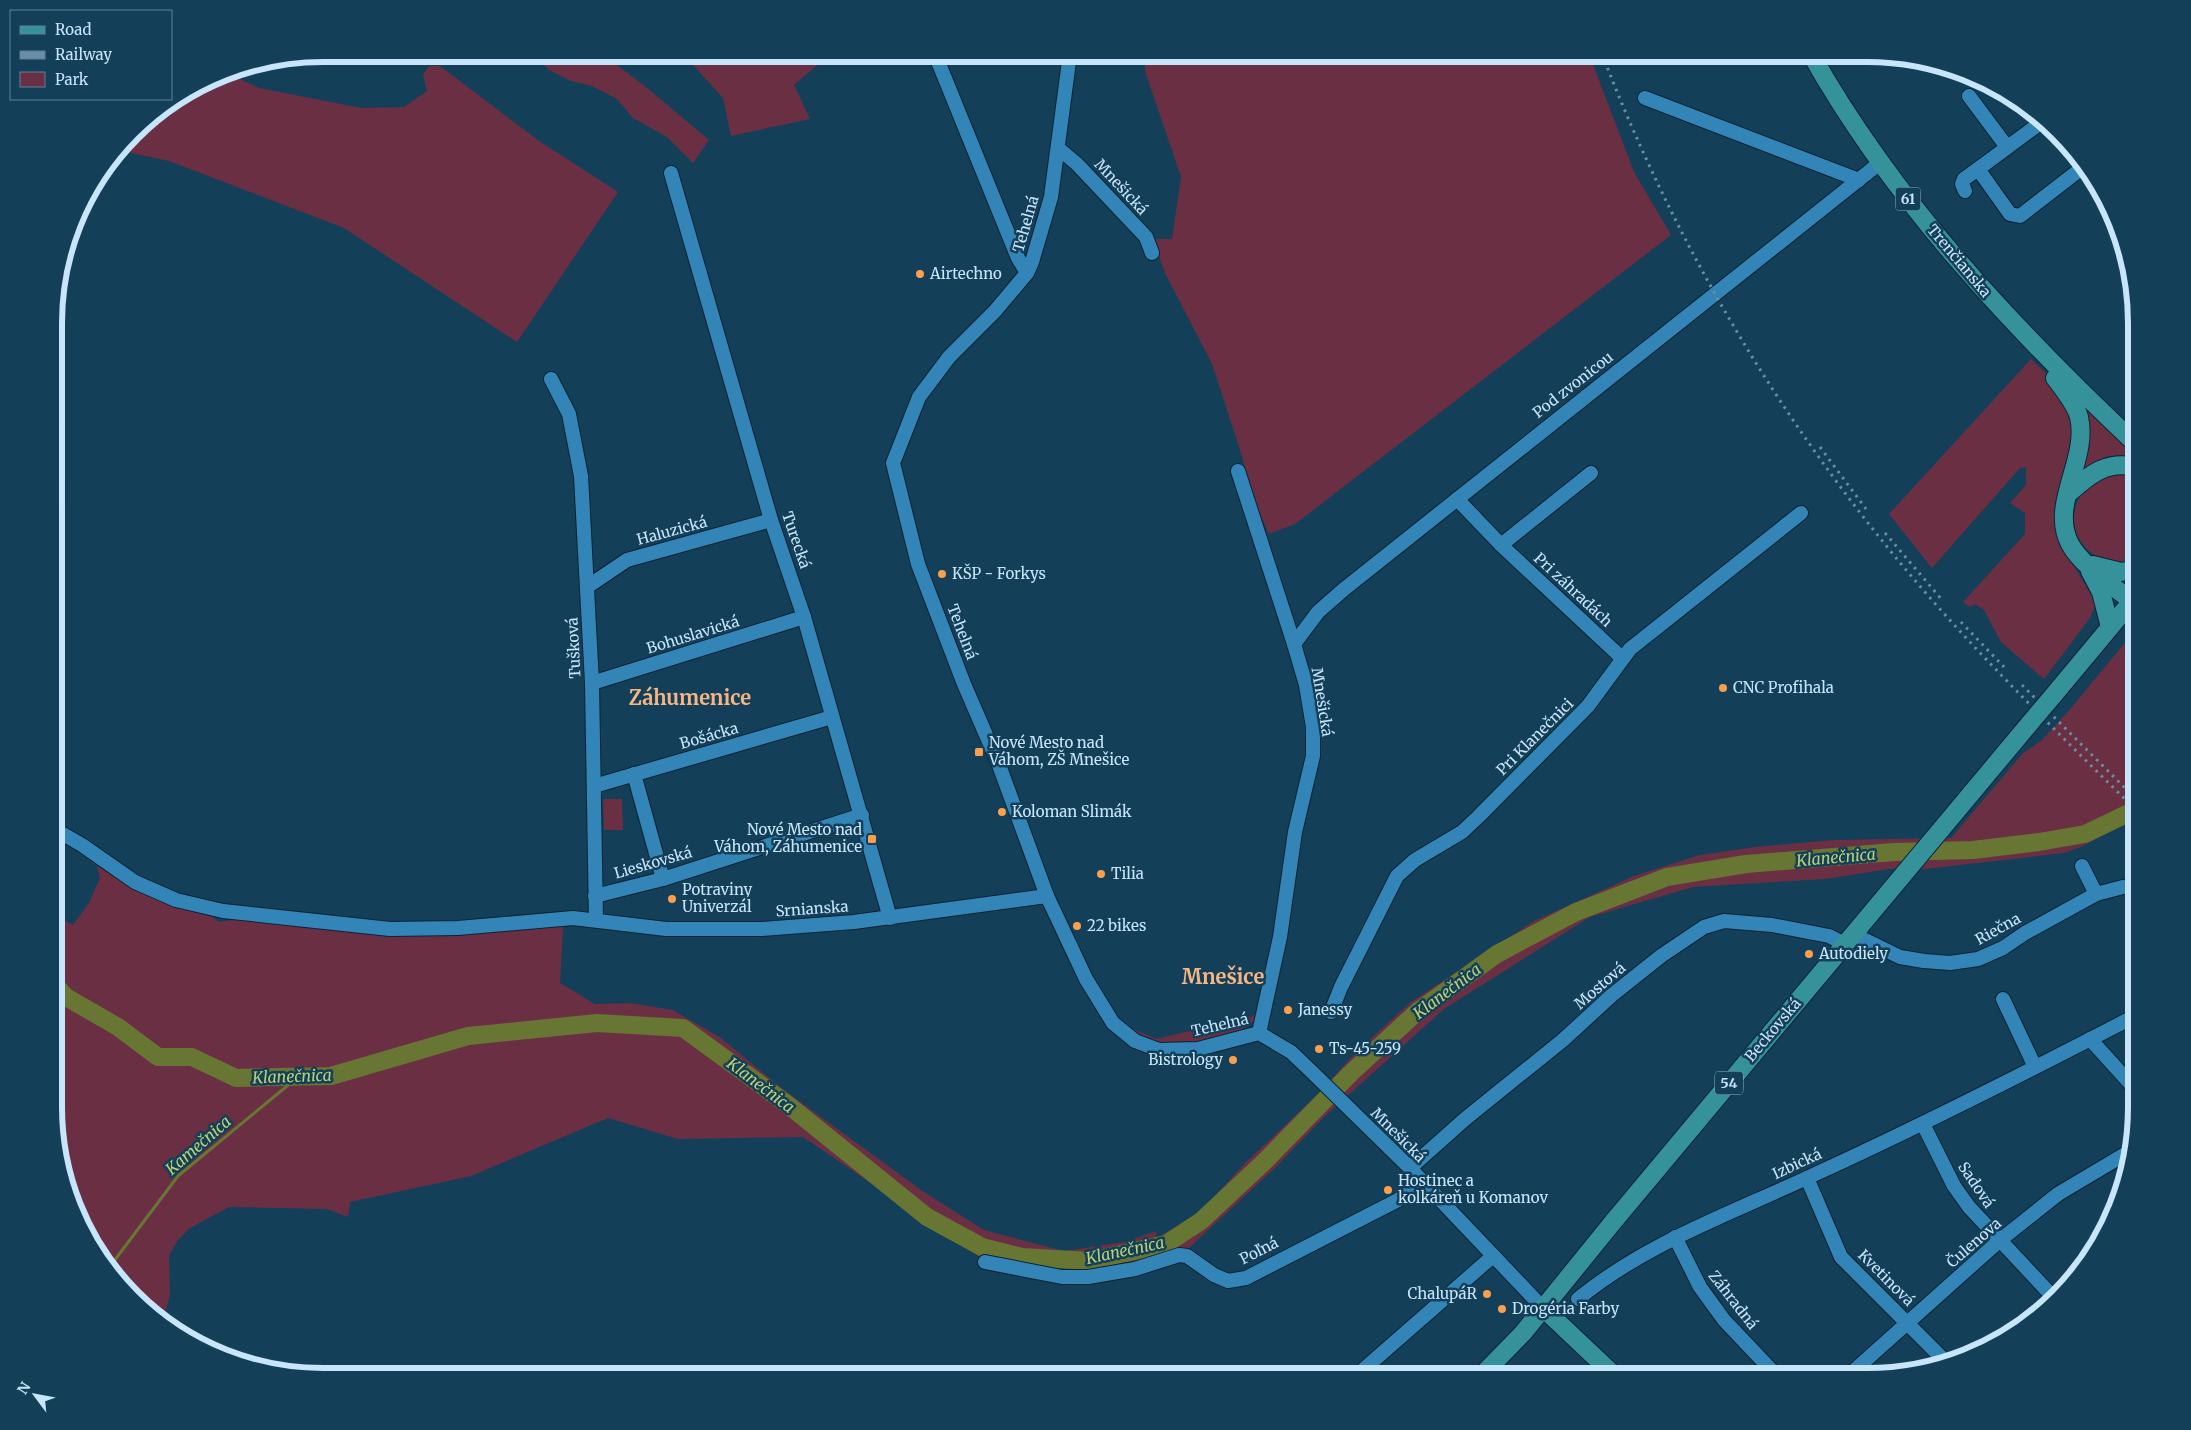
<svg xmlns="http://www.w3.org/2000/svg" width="2191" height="1430" font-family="Merriweather,serif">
<rect width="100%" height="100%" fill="#143f59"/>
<!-- green -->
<g fill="#6b2f44">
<polygon points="533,54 602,54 646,87 709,140 693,163 667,137 633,118 617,99 592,86 571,81 549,70"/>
<polygon points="683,54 830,54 794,85 810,119 731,136 723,98"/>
<polygon points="1145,54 1589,54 1634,172 1671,235 1295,524 1269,534 1252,497 1242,456 1212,364 1165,273 1153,239 1172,239 1181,177 1145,71"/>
<polygon points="429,66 440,66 539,141 618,192 517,342 344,228 169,161 122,151 145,121 221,74 227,73 259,88 361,108 404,107 427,91 423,75"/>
<polygon points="2031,359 2050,377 2077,419 2065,550 2094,600 2095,606 2090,618 2044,679 2001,642 1984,610 1975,604 1970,607 1963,602 2025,534 2025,513 2010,503 2026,485 2026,467 2020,468 1932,568 1889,514"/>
<polygon points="2086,409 2136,455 2108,456 2083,469 2090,431"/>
<path d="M2119 470 2137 474V556L2122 564C2111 561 2098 559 2089 551 2064 531 2073 494 2096 477 2102 473 2112 472 2119 470Z"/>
<polygon points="2137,628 2137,818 2083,846 2064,853 1908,871 1896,868 1825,879 1693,887 1590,917 1444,1009 1324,1117 1274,1169 1191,1246 1181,1262 1133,1276 978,1256 803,1137 678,1139 608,1118 471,1176 350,1202 348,1217 327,1209 229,1207 190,1228 178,1240 169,1255 170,1295 163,1321 121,1285 90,1242 56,1141 56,916 73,925 89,903 100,878 97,866 135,890 182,909 208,914 219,922 247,918 330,930 368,931 486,932 563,926 560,983 595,1004 630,1003 673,1010 721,1038 780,1087 924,1192 984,1230 1064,1251 1125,1242 1156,1231 1156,1238 1197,1216 1244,1164 1318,1094 1358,1050 1411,1002 1534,921 1634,876 1700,855 1755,847 1834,840 1951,838 2023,753 2041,741 2072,707"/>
<polygon points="603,799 622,799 623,830 604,830"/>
<path d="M1257 1012 1258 1017C1240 1039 1186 1047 1158 1044 1149 1042 1139 1034 1130 1029L1129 1027 1156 1039 1253 1016Z"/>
</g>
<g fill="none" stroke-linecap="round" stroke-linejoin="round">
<!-- stream -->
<polyline stroke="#677632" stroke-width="3" points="107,1265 114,1261 178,1176 298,1077"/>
<!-- river -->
<polyline stroke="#677632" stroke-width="18" points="56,986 66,997 118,1027 158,1057 192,1057 236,1078 331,1076 468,1036 597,1023 683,1028 787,1104 927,1217 982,1247 1022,1257 1090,1261 1166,1244 1201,1221 1264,1162 1351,1073 1418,1011 1497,954 1576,912 1667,877 1746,864 1894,852 1973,850 2039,842 2085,834 2137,809"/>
<!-- minor casing -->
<g stroke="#0b2434" stroke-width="16">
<g id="minor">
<polyline points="935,54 1018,258 1027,273"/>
<polyline points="1070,54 1051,197 1032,262 1027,273 995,311 949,357 919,397 893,463 918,564 964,684 999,765 1047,896 1086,979 1113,1023 1135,1041 1159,1050 1198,1049 1259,1033 1291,1052 1312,1072 1410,1168 1543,1308"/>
<polyline points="1969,96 2007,147"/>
<polyline points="1645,98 1859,180"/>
<polyline points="2043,121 1978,169 2010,214 2020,216 2082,168 2082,163 2069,144"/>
<polyline points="1058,148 1077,164 1146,237 1152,253"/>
<polyline points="671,173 771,520 804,617 890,918"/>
<polyline points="1965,191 1962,184 1964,179 1978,169"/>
<polyline points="551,379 569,414 581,476 592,683 596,920"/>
<polyline points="1238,471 1294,644 1306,685 1313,727 1313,756 1295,832 1280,937 1259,1033"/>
<polyline points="1457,499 1501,545 1622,658"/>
<polyline points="1501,545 1591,473"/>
<polyline points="587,587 627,560 771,520"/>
<path d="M1294 644 1318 612 1343 590C1522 447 1702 305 1881 162"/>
<polyline points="592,683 804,617"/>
<polyline points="634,774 663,879"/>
<polyline points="594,786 832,717"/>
<polyline points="56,830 82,845 135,882 176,900 223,911 390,929 458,928 573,918 666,929 762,929 854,922 1047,896"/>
<polyline points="2096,894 2123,887"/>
<polyline points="595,896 663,879 862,815"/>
<polyline points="1853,934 1900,957 1924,961 1950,963 1978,959 2003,948 2025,933 2096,894 2082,866"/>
<polyline points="2003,999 2035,1067"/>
<polyline points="1331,1012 1341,987 1397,876 1415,860 1462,832 1478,817 1588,706 1630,649 1801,513"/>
<polyline points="2090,1039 2137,1091"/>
<polyline points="1923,1124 1954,1186 1969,1207 2055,1299"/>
<polyline points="1410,1168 1465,1119 1563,1040 1612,995 1661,956 1704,927 1724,921 1772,925 1829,936 1845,944"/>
<polyline points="1807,1178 1841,1257 1947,1363"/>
<polyline points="1675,1237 1700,1287 1724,1320 1777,1376"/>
<polyline points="985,1262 1062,1277 1088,1277 1135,1269 1179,1255 1187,1256 1214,1275 1228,1281 1246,1278 1398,1200 1423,1182"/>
<path d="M1578 1299C1646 1243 1732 1213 1811 1176 1921 1126 2029 1071 2137 1015"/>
<polyline points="1356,1376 1493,1256"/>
<polyline points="1848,1376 1999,1241 2058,1194 2132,1150"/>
</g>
</g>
<!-- major casing -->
<g stroke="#0b2434" stroke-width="20">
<g id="major">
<path d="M1811 54C1895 203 2013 328 2137 445"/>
<path d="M2055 378C2064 390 2075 403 2079 417 2089 460 2049 504 2070 544 2081 565 2113 586 2132 601"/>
<path d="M2069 493C2090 474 2107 460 2137 467"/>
<polyline points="2093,565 2121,572 2137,569"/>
<polyline points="2090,571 2101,592 2110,627"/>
<polyline points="2052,697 2137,595"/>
<polyline points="1543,1308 1615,1376"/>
<polyline points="1481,1376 1523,1333 1613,1222 2030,723"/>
</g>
</g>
<!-- minor -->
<use href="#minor" stroke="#3485b7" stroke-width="14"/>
<!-- major -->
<use href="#major" stroke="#35929b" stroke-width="18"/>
<!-- rail -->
<g stroke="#698ea6" stroke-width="3" stroke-dasharray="2.5 5" stroke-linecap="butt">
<path d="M1602 54C1671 233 1767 399 1888 548 1964 642 2051 726 2137 811"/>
<polyline points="1820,447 1866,509"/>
<polyline points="1885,533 1943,601"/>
<polyline points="1961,622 2004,667"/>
<polyline points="2022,685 2137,800"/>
</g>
<!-- major-bridge casing -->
<g stroke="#0b2434" stroke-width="20" stroke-linecap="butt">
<polyline id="major-bridge" points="2030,723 2052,697"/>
</g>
<!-- major-bridge -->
<use href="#major-bridge" stroke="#35929b" stroke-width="18"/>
</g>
<!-- markers -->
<g fill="#fa9f4e" stroke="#143f59" stroke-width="2">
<circle cx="920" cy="274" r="5"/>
<circle cx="942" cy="574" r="5"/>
<circle cx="1723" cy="688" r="5"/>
<rect x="974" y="747" width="10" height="10" rx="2.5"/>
<circle cx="1002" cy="812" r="5"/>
<rect x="867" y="834" width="10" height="10" rx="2.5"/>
<circle cx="1101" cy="874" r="5"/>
<circle cx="672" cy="899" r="5"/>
<circle cx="1077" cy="926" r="5"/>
<circle cx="1809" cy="954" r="5"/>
<circle cx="1288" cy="1010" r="5"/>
<circle cx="1319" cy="1049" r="5"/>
<circle cx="1233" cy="1060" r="5"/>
<circle cx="1388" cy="1190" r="5"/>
<circle cx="1487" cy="1294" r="5"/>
<circle cx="1502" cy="1309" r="5"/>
</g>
<g text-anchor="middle" stroke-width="5" stroke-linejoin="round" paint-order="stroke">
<!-- shield labels -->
<g fill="#143f59" stroke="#91b3ca" stroke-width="1">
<rect x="1895.5" y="187.5" width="25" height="23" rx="4"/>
<rect x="1715" y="1071.5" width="28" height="23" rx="4"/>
</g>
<g font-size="14" font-weight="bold" fill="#c7e5fb">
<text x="1908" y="204">61</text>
<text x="1729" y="1088">54</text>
</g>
<!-- street labels -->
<g font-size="15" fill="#c7e5fb" stroke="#143f59">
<text transform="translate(1121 187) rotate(47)" y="5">Mnešická</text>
<text transform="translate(1026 224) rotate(-74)" y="5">Tehelná</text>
<text transform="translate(1959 261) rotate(50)" y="5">Trenčianska</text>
<text transform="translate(1573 385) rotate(-38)" y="5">Pod zvonicou</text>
<text transform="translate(672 531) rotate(-15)" y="5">Haluzická</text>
<text transform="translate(796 540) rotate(71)" y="5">Turecká</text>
<text transform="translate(1573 590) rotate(43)" y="5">Pri záhradách</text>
<text transform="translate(962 632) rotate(69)" y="5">Tehelná</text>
<text transform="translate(693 635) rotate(-17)" y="5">Bohuslavická</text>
<text transform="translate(574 648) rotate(-93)" y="5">Tušková</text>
<text transform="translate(1322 702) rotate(81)" y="5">Mnešická</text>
<text transform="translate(709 736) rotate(-16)" y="5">Bošácka</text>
<text transform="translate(1535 737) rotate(-45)" y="5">Pri Klanečnici</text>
<text transform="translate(653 863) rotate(-16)" y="5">Lieskovská</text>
<text transform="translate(812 909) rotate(-4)" y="5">Srnianska</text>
<text transform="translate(1998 929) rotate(-29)" y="5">Riečna</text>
<text transform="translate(1600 986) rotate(-41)" y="5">Mostová</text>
<text transform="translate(1220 1025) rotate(-13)" y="5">Tehelná</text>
<text transform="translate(1773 1030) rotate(-50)" y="5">Beckovská</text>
<text transform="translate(1398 1135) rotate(45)" y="5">Mnešická</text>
<text transform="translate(1797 1164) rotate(-25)" y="5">Izbická</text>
<text transform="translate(1976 1185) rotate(56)" y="5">Sadová</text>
<text transform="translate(1974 1243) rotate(-41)" y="5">Čulenova</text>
<text transform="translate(1259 1251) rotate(-27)" y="5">Poľná</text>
<text transform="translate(1886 1278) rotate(45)" y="5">Kvetinová</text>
<text transform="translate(1733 1300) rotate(52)" y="5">Záhradná</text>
</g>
<!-- poi labels -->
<g font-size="15" fill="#c7e5fb" stroke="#143f59" text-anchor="start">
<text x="930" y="279">Airtechno</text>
<text x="952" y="579">KŠP - Forkys</text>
<text x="1733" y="693">CNC Profihala</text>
<text x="989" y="748">Nové Mesto nad<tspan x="989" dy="17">Váhom, ZŠ Mnešice</tspan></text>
<text x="1012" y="817">Koloman Slimák</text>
<text x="862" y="835" text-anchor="end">Nové Mesto nad<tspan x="862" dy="17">Váhom, Záhumenice</tspan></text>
<text x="1111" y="879">Tilia</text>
<text x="682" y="895">Potraviny<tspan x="682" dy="17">Univerzál</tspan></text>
<text x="1087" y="931">22 bikes</text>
<text x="1819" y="959">Autodiely</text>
<text x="1298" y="1015">Janessy</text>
<text x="1329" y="1054">Ts-45-259</text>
<text x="1223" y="1065" text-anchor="end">Bistrology</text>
<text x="1398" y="1186">Hostinec a<tspan x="1398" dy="17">kolkáreň u Komanov</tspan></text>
<text x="1477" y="1299" text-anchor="end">ChalupáR</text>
<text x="1512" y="1314">Drogéria Farby</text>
</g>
<!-- water labels -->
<g font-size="16" font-style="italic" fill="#bcd273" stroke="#143f59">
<text transform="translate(1836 857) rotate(-5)" y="6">Klanečnica</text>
<text transform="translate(1447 991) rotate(-37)" y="6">Klanečnica</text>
<text transform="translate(292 1076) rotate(-2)" y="6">Klanečnica</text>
<text transform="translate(761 1085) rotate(37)" y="6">Klanečnica</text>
<text transform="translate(198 1145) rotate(-41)" y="6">Kamečnica</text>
<text transform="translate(1125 1250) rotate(-12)" y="6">Klanečnica</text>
</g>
<!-- district labels -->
<g font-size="20" font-weight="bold" fill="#f6b683" stroke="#143f59">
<text x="690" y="705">Záhumenice</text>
<text x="1223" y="984">Mnešice</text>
</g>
</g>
<!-- crop -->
<path d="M0 0H2191V1430H0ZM323 62H1867A261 261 0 0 1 2128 323V1107A261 261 0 0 1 1867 1368H323A261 261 0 0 1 62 1107V323A261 261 0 0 1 323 62Z" fill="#143f59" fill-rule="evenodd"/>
<path fill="none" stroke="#c7e5fb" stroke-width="6" d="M323 62H1867A261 261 0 0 1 2128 323V1107A261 261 0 0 1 1867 1368H323A261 261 0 0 1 62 1107V323A261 261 0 0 1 323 62Z"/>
<!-- legend -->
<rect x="10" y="10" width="162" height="90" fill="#143f59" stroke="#5c819a"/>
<rect x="20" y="26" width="25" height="8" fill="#35929b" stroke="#5c819a"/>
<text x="55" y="35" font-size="15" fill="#c7e5fb">Road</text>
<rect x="20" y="51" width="25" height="8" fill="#698ea6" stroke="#5c819a"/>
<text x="55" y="60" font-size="15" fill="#c7e5fb">Railway</text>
<rect x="20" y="72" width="25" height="15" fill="#6b2f44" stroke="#5c819a"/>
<text x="55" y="85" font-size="15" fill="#c7e5fb">Park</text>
<!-- north arrow -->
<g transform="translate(35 1395) rotate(302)" stroke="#143f59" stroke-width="4" paint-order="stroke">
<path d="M0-4L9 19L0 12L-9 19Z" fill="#c7e5fb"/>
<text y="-8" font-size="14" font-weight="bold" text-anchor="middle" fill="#c7e5fb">N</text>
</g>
</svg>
